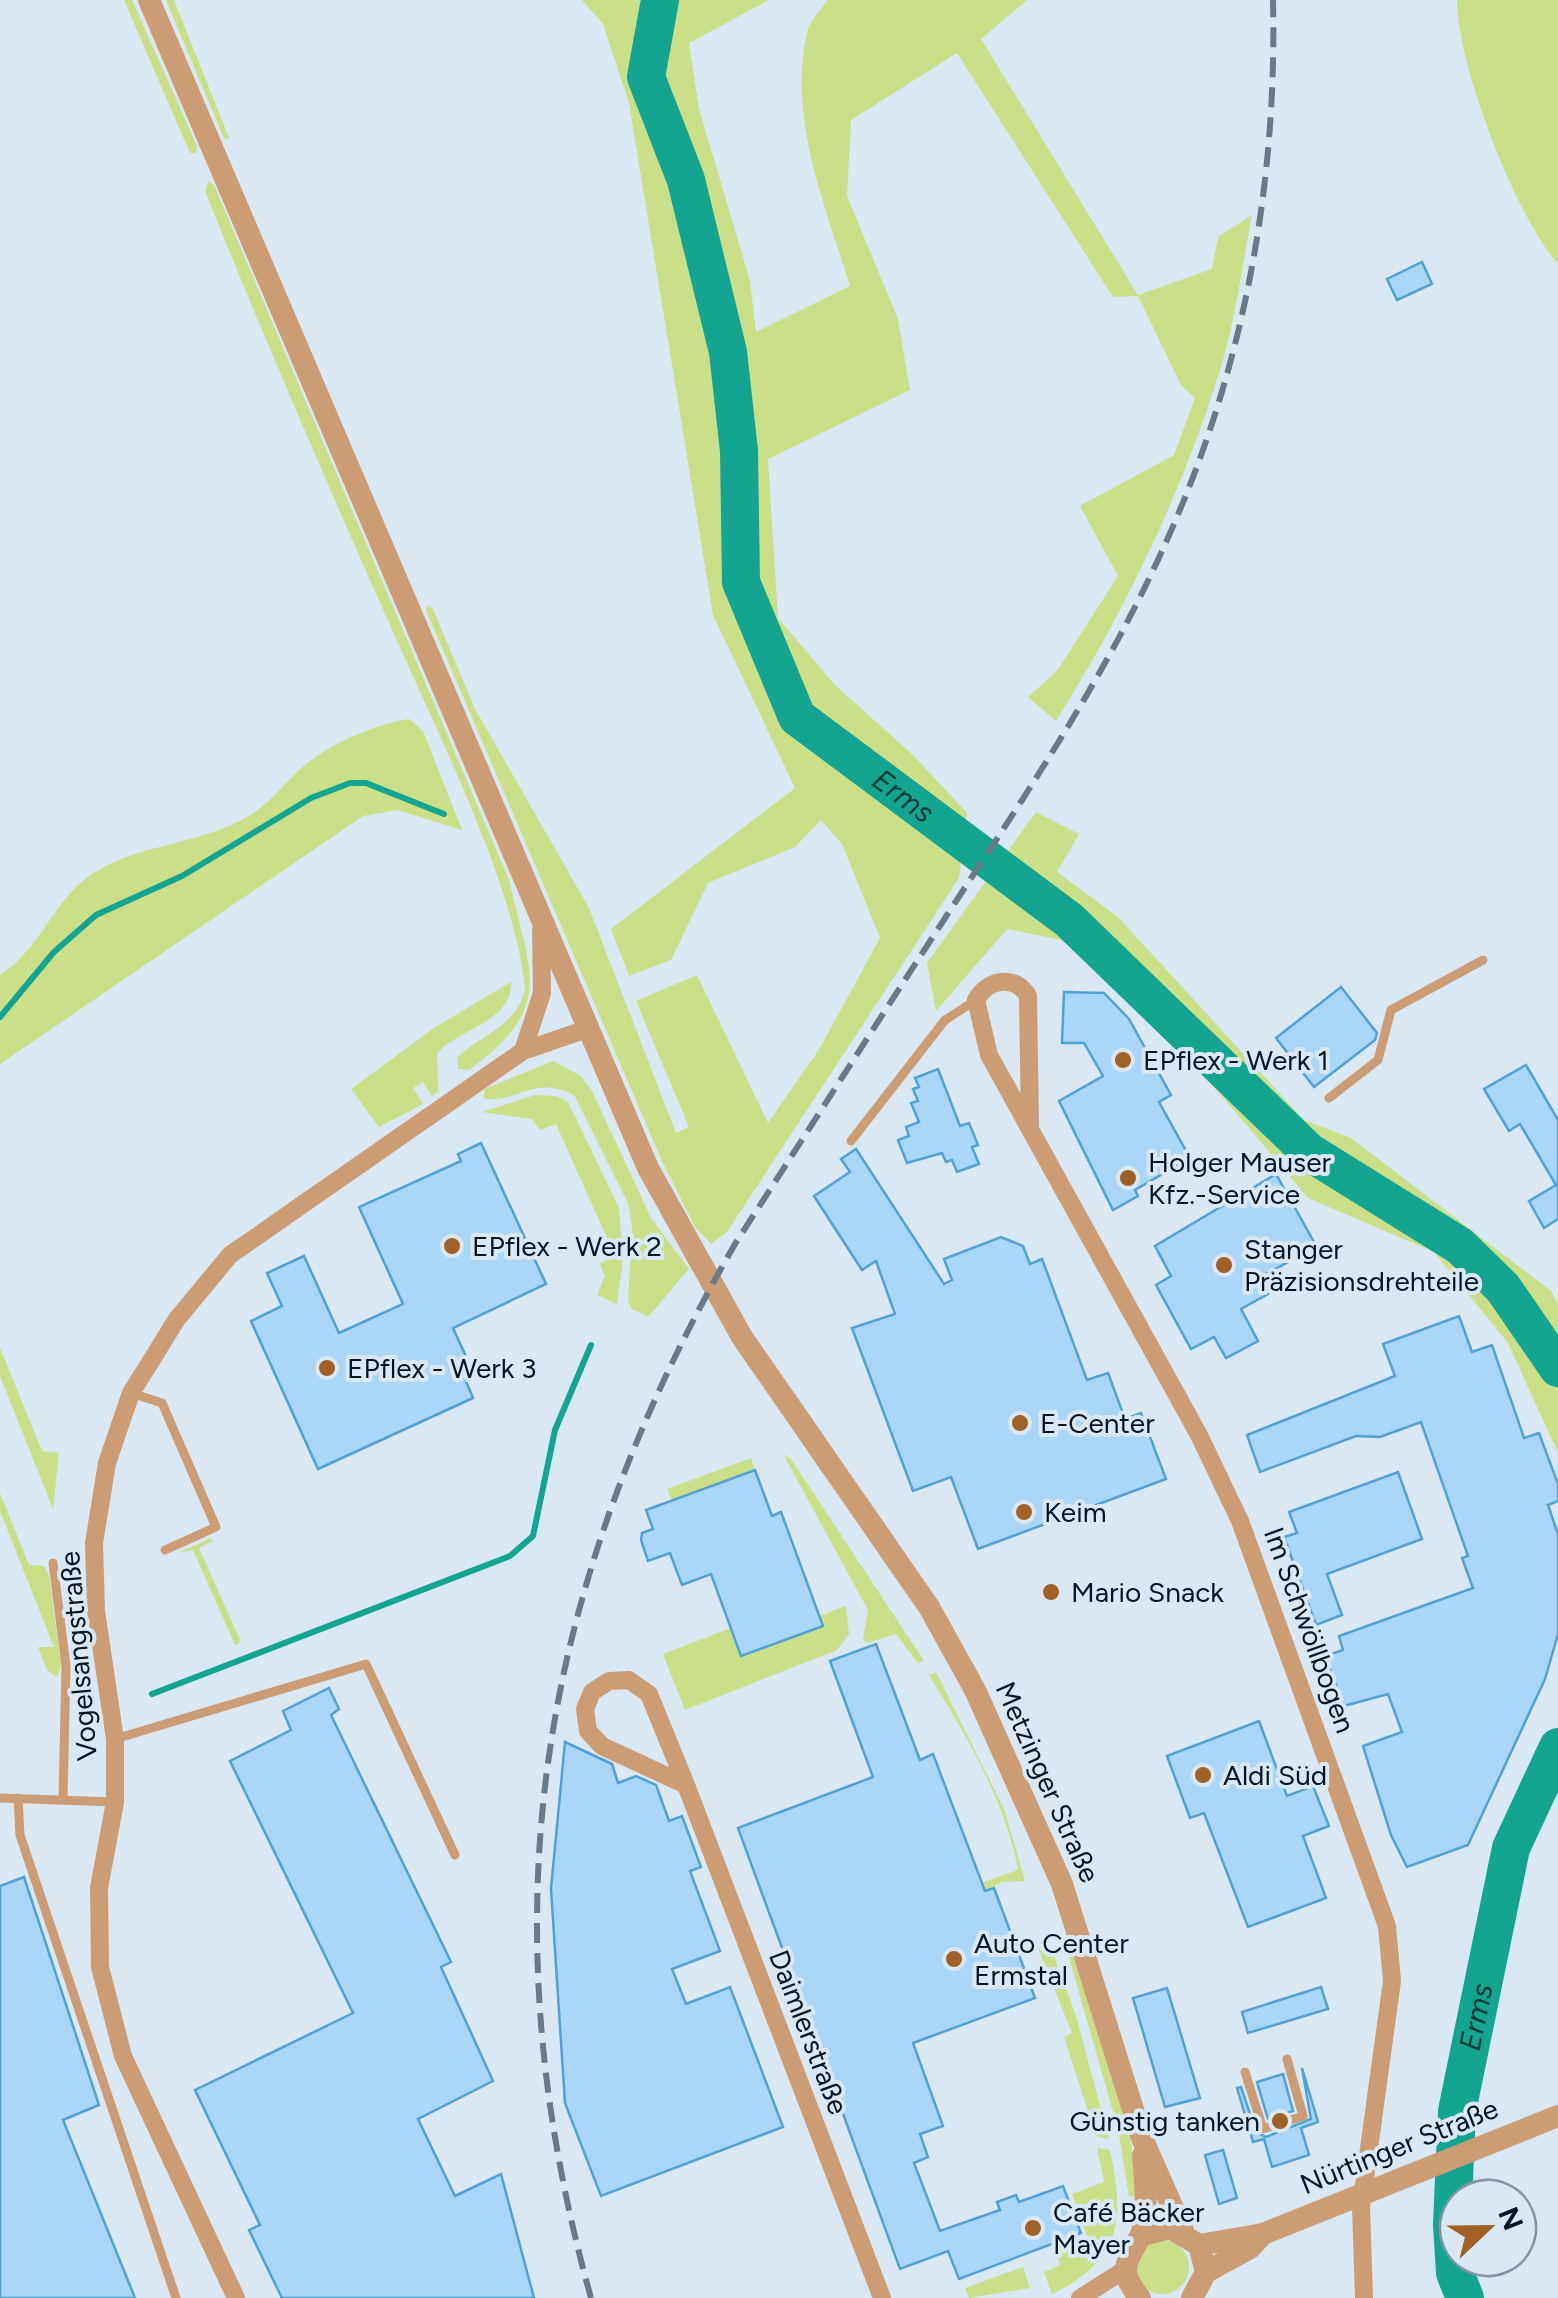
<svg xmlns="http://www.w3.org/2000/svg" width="1558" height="2298" font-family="Figtree,sans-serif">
<rect width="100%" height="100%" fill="#dae8f3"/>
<!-- green -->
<g fill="#cadf88">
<polygon points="124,0 132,0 197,146 196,153 190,153"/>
<polygon points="166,0 174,0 230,140 224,138"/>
<path d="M582 0H769L689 43 699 109 750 281 756 332 850 286C825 204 788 120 807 32 810 21 821 9 828 0H1027L981 39 1138 295 1212 269 1218 237 1252 215C1242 267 1235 323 1219 373 1180 497 1125 611 1056 721L1028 697 1057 671 1118 576 1080 506 1174 455 1195 398 1181 385 1138 296 1113 297 957 53 851 120 847 196 898 319 910 390 768 459 778 618 835 685 913 755 967 813 959 878 727 1232 711 1244 695 1227 662 1161 426 610 428 605 433 609 475 709 589 908 676 1133 689 1127 636 1001 697 975 768 1123 820 1048 880 938 842 844 821 820 795 847 708 883 671 960 629 976 611 929 795 788 713 615 629 103 603 24Z"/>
<path d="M1457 0H1558V264C1515 216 1457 64 1457 0Z"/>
<path d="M208 181 214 185 509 880C530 973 556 1007 469 1070L458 1069 457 1058C483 1033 515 1028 525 990 516 889 440 738 398 643 331 493 266 343 205 191Z"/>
<path d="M409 719 423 731 462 830 397 810 363 816 0 1064V975C40 950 53 900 92 874 140 842 207 845 255 812 274 799 288 779 305 765 332 743 375 724 409 719Z"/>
<polygon points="1036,812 1079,834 1057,872 1118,917 1304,1120 1351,1138 1551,1291 1558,1305 1558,1453 1508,1343 1434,1252 1308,1198 1222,1096 1080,944 1007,929 936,1011 927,963"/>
<path d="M511 982C512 1022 461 1028 437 1053L438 1091 432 1097 423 1082 413 1088 423 1104 379 1127 351 1089 434 1028Z"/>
<path d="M553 1061 581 1076 592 1091 651 1218 689 1269 648 1317 632 1309 628 1301 632 1227 628 1203 574 1095C534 1075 520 1102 484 1099L485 1089Z"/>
<polygon points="535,1095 556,1096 568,1102 619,1208 623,1259 617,1304 597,1295 605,1276 600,1263 615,1256 556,1124 540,1130 532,1119 482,1112"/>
<polygon points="0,1348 42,1451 59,1453 53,1509 0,1376"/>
<polygon points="783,1454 791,1459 924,1661 918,1663 896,1634 867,1643 863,1639 868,1610"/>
<polygon points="751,1458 755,1470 672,1501 667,1489"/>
<polygon points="0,1493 29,1565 44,1566 49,1575 61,1665 57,1677 47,1670 38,1647 54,1647 0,1511"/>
<polygon points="211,1538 213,1541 199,1548 241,1642 235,1645 193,1550 178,1553"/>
<polygon points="846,1606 849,1634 837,1650 685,1710 663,1654 731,1628 822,1626 820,1616"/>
<path d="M936 1672 1005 1811 1025 1881 1002 1882 987 1890 983 1882 1018 1870C1006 1802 965 1733 929 1675Z"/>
<path d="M1064 1940C1106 2010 1129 2114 1139 2195L1129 2197 1118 2129Z"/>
<polygon points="1051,1948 1076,2016 1109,2139 1096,2136 1064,2037 1072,2033 1039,1950"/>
<path d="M1097 2148 1110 2150C1125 2220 1122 2260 1052 2294L1044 2272 1060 2265 1057 2255 1089 2242 1072 2194 1104 2182Z"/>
<circle cx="1162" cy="2267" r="27"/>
<polygon points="1023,2267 1030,2288 969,2298 965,2288"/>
</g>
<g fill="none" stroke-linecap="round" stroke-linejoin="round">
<!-- stream -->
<g stroke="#13a591" stroke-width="6">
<polyline points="0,1017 54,952 96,915 182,876 311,798 350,783 366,783 444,814"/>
<polyline points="152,1694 510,1556 533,1536 555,1430 591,1345"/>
</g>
<!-- river -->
<g stroke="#13a591" stroke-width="38">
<path id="s1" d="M660 0 646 77 686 180 728 352 739 451 741 582 797 717 1069 920 1309 1152 1460 1246 1503 1288 1558 1368"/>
<path id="s2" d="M1465 2298 1455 2273 1452 2224 1457 2111 1511 1848 1558 1747"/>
</g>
</g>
<!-- building -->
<g fill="#aad6f7" stroke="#52a1d4" stroke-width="2.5">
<polygon points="1422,262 1432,284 1397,300 1387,279"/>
<polygon points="1341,987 1377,1033 1375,1040 1314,1087 1276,1038"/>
<polygon points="1064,992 1104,993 1129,1019 1171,1095 1159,1102 1190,1158 1135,1190 1138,1196 1113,1210 1059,1101 1103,1076 1084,1043 1062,1043"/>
<polygon points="1526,1065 1558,1120 1558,1219 1544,1228 1529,1201 1556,1185 1520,1124 1509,1131 1484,1089"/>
<polygon points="938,1069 960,1126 969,1123 978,1145 972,1147 979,1164 957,1172 952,1160 946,1162 942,1153 907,1163 898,1140 909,1136 906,1127 919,1122 911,1103 918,1101 913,1089 919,1087 915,1078"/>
<polygon points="481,1143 546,1284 453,1328 474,1374 465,1379 473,1398 318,1469 251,1321 282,1306 267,1273 304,1256 339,1333 403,1304 359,1207 461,1161 458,1154"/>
<polygon points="856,1149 944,1284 952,1280 944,1259 1001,1237 1023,1246 1030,1264 1042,1259 1087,1380 1108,1373 1125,1419 1141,1413 1166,1479 978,1549 951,1477 913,1491 852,1328 895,1314 876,1261 862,1270 814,1196 850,1172 841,1159"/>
<polygon points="1276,1174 1314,1242 1299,1250 1301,1255 1259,1278 1268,1294 1241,1309 1258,1341 1226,1358 1214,1337 1191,1349 1156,1285 1171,1276 1155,1246"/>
<polygon points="1459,1316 1472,1352 1492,1345 1524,1438 1539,1433 1558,1484 1558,1501 1548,1505 1558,1534 1558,1634 1545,1679 1468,1845 1407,1867 1391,1835 1363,1746 1402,1732 1388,1694 1344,1706 1325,1656 1343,1650 1339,1636 1473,1588 1462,1558 1468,1556 1421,1422 1380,1437 1356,1436 1260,1472 1247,1435 1395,1376 1383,1344"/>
<polygon points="755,1470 772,1516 781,1512 823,1626 741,1656 711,1574 682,1585 670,1553 648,1561 641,1540 642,1533 653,1529 646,1510"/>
<polygon points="1398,1472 1422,1539 1327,1574 1342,1615 1316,1625 1284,1537 1297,1533 1289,1512"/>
<polygon points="876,1644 920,1760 933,1754 985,1891 994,1888 1035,1998 913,2043 943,2126 920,2134 928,2157 914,2163 940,2231 1000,2210 997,2202 1016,2195 1019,2202 1063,2186 1081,2233 959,2279 948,2251 900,2269 738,1828 873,1777 830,1661"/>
<polygon points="329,1688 339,1709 331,1715 451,1962 441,1967 493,2081 418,2119 455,2196 501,2174 534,2298 282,2298 249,2230 260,2225 195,2090 353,2013 230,1761 291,1730 283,1711"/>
<polygon points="1259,1721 1287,1796 1313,1786 1329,1826 1303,1836 1326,1898 1248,1927 1204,1813 1190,1818 1167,1756"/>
<polygon points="565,1742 612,1764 618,1783 636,1776 656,1785 669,1821 682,1816 701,1867 690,1871 720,1951 672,1969 686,2004 730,1987 783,2127 601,2196 565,2103 551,1889"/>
<polygon points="24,1877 99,2105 63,2120 135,2298 0,2298 0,1886"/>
<polygon points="1321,1987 1328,2009 1248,2033 1242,2012"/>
<polygon points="1167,1988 1200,2098 1165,2107 1133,1998"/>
<polygon points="1302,2068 1318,2122 1301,2128 1309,2155 1272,2167 1264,2139 1253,2142 1237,2088 1241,2087 1256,2132 1266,2137 1311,2119"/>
<polygon points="1283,2074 1293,2111 1268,2119 1257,2082"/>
<polygon points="1223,2150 1237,2198 1219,2204 1205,2155"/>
</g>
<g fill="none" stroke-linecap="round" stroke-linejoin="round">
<!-- service -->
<g stroke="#cc9c75" stroke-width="9">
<polyline points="1329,1098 1378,1060 1391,1010 1483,960"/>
<polyline points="851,1141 945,1020 976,1000"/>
<polyline points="131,1393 162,1403 216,1527 165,1550"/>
<polyline points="53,1563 66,1666 63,1798"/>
<polyline points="115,1739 366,1664 455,1855"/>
<polyline points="0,1798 115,1802"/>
<polyline points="18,1798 20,1835 176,2298"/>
<polyline points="1245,2072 1263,2129 1303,2116 1287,2059"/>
</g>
<!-- minor -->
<g stroke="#cc9c75" stroke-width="18">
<polyline points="523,1051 542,993 541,930"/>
<path d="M1030 1125 1028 996C1015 974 988 979 976 1000L989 1055 1199 1435 1240 1521 1387 1926 1392 1981 1361 2207 1364 2298"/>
<polyline points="686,1785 602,1746 588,1731 585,1709 592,1692 609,1681 629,1680 649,1694 686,1785 882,2298"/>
<polyline points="236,2298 123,2056 100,1967 99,1888 115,1802 115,1739 96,1611 94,1543 107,1463 131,1393 177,1319 230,1255 523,1051 587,1029"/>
<polyline points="1080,2298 1126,2269"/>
</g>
<!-- tertiary -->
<g stroke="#cc9c75" stroke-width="22">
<polyline points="149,0 648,1168 742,1337 929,1607 975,1690 1062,1884 1142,2138 1183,2231"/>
<polyline points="1142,2235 1170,2228 1199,2245 1206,2272 1192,2298"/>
<polyline points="1199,2245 1263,2234"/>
<polyline points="1206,2272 1250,2248 1263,2234 1558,2116"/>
<path d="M1140 2298C1108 2261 1141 2253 1145 2220 1147 2199 1145 2176 1143 2156"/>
</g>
<!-- rail -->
<path stroke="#687a87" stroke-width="6" stroke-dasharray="20 10" stroke-linecap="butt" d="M591 2298C484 1915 538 1586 735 1244 811 1126 887 1007 964 889 1047 763 1130 636 1186 495 1249 338 1277 169 1273 0"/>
</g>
<!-- markers -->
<g fill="#9f6127" stroke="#dae8f3" stroke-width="4">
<circle cx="1123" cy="1060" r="10"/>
<circle cx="1128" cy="1178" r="10"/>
<circle cx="452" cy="1246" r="10"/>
<circle cx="1224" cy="1265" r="10"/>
<circle cx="327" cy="1368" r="10"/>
<circle cx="1020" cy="1423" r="10"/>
<circle cx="1024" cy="1512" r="10"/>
<circle cx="1051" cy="1592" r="10"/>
<circle cx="1203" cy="1775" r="10"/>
<circle cx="954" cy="1959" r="10"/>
<circle cx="1280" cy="2121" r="10"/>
<circle cx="1033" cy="2228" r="10"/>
</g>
<g text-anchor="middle" stroke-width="8" stroke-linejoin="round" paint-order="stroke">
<!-- poi labels -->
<g font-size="28" fill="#011726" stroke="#dae8f3" text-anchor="start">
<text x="1143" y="1070">EPflex - Werk 1</text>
<text x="1148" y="1172">Holger Mauser<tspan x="1148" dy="32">Kfz.-Service</tspan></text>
<text x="472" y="1256">EPflex - Werk 2</text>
<text x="1244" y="1259">Stanger<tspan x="1244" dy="32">Präzisionsdrehteile</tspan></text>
<text x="347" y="1378">EPflex - Werk 3</text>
<text x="1040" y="1433">E-Center</text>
<text x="1044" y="1522">Keim</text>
<text x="1071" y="1602">Mario Snack</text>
<text x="1223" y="1785">Aldi Süd</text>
<text x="974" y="1953">Auto Center<tspan x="974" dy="32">Ermstal</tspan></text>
<text x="1260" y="2131" text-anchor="end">Günstig tanken</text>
<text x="1053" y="2222">Café Bäcker<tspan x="1053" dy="32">Mayer</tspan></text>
</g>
<!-- street labels -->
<g font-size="28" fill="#011726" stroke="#dae8f3">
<text transform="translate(1310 1630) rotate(70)" y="10">Im Schwöllbogen</text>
<text transform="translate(78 1656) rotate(-95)" y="10">Vogelsangstraße</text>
<text transform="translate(1048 1782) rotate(66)" y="10">Metzinger Straße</text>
<text transform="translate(809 2032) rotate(69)" y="10">Daimlerstraße</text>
<text transform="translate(1399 2146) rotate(-22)" y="10">Nürtinger Straße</text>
</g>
<!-- water labels -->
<g font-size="30" font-style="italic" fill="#003a32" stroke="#dae8f3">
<text dy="10" stroke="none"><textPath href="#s1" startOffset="875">Erms</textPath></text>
<text dy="10" stroke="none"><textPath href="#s2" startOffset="285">Erms</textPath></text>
</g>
</g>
<!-- north arrow -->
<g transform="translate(1488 2228) rotate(68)"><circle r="48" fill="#dae8f3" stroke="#8394a1" stroke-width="2.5"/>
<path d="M0-8L18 38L0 25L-18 38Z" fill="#9f6127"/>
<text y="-15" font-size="28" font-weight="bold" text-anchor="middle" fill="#011726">N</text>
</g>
</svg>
